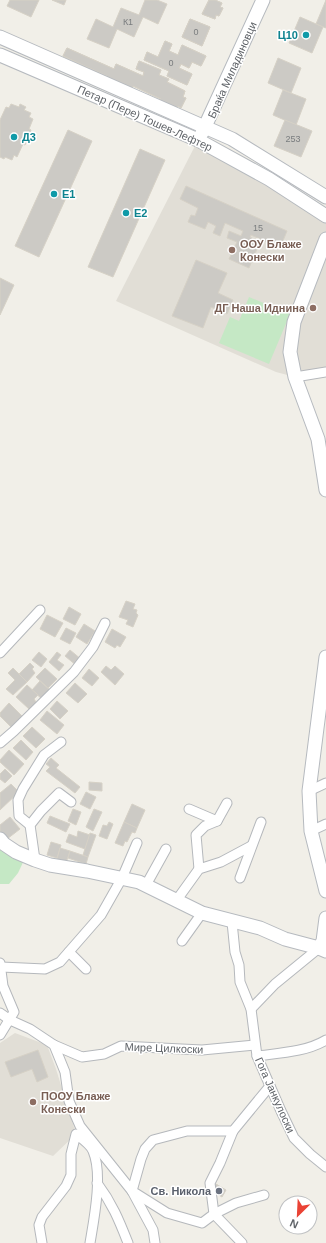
<svg xmlns="http://www.w3.org/2000/svg" width="326" height="1243" font-family="Helvetica,sans-serif">
<rect width="100%" height="100%" fill="#f1efe8"/>
<!-- education -->
<g fill="#e1ded6">
<polygon points="198,140 326,216 326,372 295,377 276,372 116,301"/>
<polygon points="15,1033 47,1045 56,1069 76,1134 53,1156 0,1138 0,1043"/>
</g>
<!-- green -->
<g fill="#c5e8c5">
<polygon points="249,297 290,314 269,364 219,343 230,317 239,321"/>
<polygon points="0,839 26,856 18,873 9,884 0,884"/>
</g>
<!-- building -->
<g fill="#cccac5" stroke="#d6d1c6">
<polygon points="10,0 39,0 31,17 7,6"/>
<polygon points="52,0 66,0 64,5"/>
<polygon points="145,0 157,0 167,4 158,24 143,17 134,37 117,29 109,48 87,39 96,19 113,27 121,8 139,15"/>
<polygon points="209,0 215,0 222,3 220,7 223,8 219,16 216,15 215,19 202,14"/>
<polygon points="209,0 215,0 222,3 220,7 223,8 219,16 216,15 215,19 202,14"/>
<polygon points="326,0 326,28 316,24"/>
<polygon points="300,17 323,27 312,53 289,43"/>
<polygon points="190,19 210,27 202,46 182,37"/>
<polygon points="190,19 210,27 202,46 182,37"/>
<polygon points="165,41 172,44 169,51 178,55 182,45 206,56 201,66 192,62 189,68 181,64 179,68 192,74 187,85 167,76 169,71 144,60 147,52 158,57"/>
<polygon points="165,41 172,44 169,51 178,55 182,45 206,56 201,66 192,62 189,68 181,64 179,68 192,74 187,85 167,76 169,71 144,60 147,52 158,57"/>
<polygon points="67,48 114,69 116,64 143,76 144,72 136,69 139,61 161,70 159,75 169,79 167,82 185,91 183,97 186,98 181,108 178,106 176,110 159,102 161,99 133,86 132,89 106,78 107,76 63,56"/>
<polygon points="67,48 114,69 116,64 143,76 144,72 136,69 139,61 161,70 159,75 169,79 167,82 185,91 183,97 186,98 181,108 178,106 176,110 159,102 161,99 133,86 132,89 106,78 107,76 63,56"/>
<polygon points="278,58 301,68 291,93 268,83"/>
<polygon points="283,90 306,99 296,125 273,115"/>
<polygon points="11,104 19,107 20,104 26,107 24,110 31,113 29,117 33,119 29,129 31,130 25,145 23,144 17,157 14,155 12,160 5,157 4,159 0,157 0,120 6,107 9,108"/>
<polygon points="285,120 312,131 301,157 274,146"/>
<polygon points="68,130 92,141 39,257 15,246"/>
<polygon points="140,149 165,160 113,277 88,267"/>
<polygon points="186,186 287,231 280,248 251,235 250,237 260,242 249,268 229,259 237,242 227,238 229,231 241,236 243,231 225,223 220,236 213,233 216,226 208,222 205,229 188,222 191,215 195,216 198,208 180,199"/>
<polygon points="196,260 227,273 218,293 233,300 227,314 211,307 203,328 172,316"/>
<polygon points="0,278 14,285 0,315"/>
<polygon points="126,601 135,604 133,609 137,610 136,613 138,615 133,627 126,624 128,620 119,617"/>
<polygon points="69,607 81,614 75,625 63,619"/>
<polygon points="47,615 63,623 55,637 40,629"/>
<polygon points="84,624 95,631 87,644 76,637"/>
<polygon points="66,628 76,633 70,644 60,639"/>
<polygon points="112,629 126,637 120,647 117,645 115,648 105,642"/>
<polygon points="70,650 82,660 77,666 65,656"/>
<polygon points="39,652 47,659 41,667 32,660"/>
<polygon points="57,652 61,655 57,660 64,665 59,671 49,662"/>
<polygon points="30,663 34,667 32,669 35,673 27,682 19,674"/>
<polygon points="106,666 111,670 115,666 124,674 115,685 101,672"/>
<polygon points="13,668 27,682 13,695 6,689 15,680 8,673"/>
<polygon points="45,668 57,679 48,688 36,677"/>
<polygon points="89,669 99,678 92,686 82,678"/>
<polygon points="40,681 51,691 43,700 32,690"/>
<polygon points="75,683 87,694 78,703 66,693"/>
<polygon points="27,685 38,695 34,699 36,702 29,709 16,697"/>
<polygon points="57,701 68,711 60,719 50,709"/>
<polygon points="9,703 22,716 11,727 0,716 0,713"/>
<polygon points="47,711 64,725 57,734 40,720"/>
<polygon points="32,727 45,739 36,748 23,736"/>
<polygon points="21,740 33,752 26,760 13,748"/>
<polygon points="9,750 24,764 14,775 0,762 0,760"/>
<polygon points="51,758 59,765 56,768 80,787 75,793 46,771 50,767 46,764"/>
<polygon points="5,769 12,776 5,783 0,779 0,774"/>
<polygon points="89,782 102,783 102,791 89,790"/>
<polygon points="11,784 19,792 0,810 0,793"/>
<polygon points="86,792 96,797 90,809 80,804"/>
<polygon points="132,804 145,810 137,828 124,822"/>
<polygon points="73,809 81,812 76,825 68,821"/>
<polygon points="94,809 102,812 93,831 86,827"/>
<polygon points="50,816 70,824 66,832 47,823"/>
<polygon points="10,817 20,829 7,839 0,831 0,825"/>
<polygon points="109,822 113,824 107,839 99,836 103,825 107,826"/>
<polygon points="124,822 137,828 135,833 132,832 127,842 125,841 123,846 115,843"/>
<polygon points="78,831 90,835 85,849 66,842 69,834 77,837"/>
<polygon points="90,833 96,835 88,857 83,855"/>
<polygon points="51,842 61,845 57,858 47,855"/>
<polygon points="60,848 70,851 66,863 57,859"/>
<polygon points="70,851 88,857 86,864 68,858"/>
<polygon points="38,1050 48,1077 37,1082 32,1069 11,1077 5,1062"/>
<polygon points="216,1184 226,1190 222,1197 212,1191"/>
</g>
<g fill="none" stroke-linecap="round" stroke-linejoin="round">
<!-- street casing -->
<g stroke="#b5b8bc" stroke-width="11">
<g id="street">
<polyline points="295,377 326,372"/>
<polyline points="0,653 40,610"/>
<polyline points="0,743 14,731 74,672 93,647 105,623"/>
<polyline points="309,791 326,783"/>
<polyline points="189,809 217,821"/>
<polyline points="30,825 19,816 18,800 23,789 44,755 61,742"/>
<polyline points="311,831 326,824"/>
<polyline points="35,860 30,825 41,811 59,793 71,802"/>
<polyline points="199,869 196,835 205,826 217,821 227,803"/>
<polyline points="240,878 261,822"/>
<polyline points="146,885 166,849"/>
<polyline points="176,901 199,869 221,862 251,846"/>
<polyline points="232,922 235,952 239,965 240,982 251,1009 257,1056 281,1111 294,1138 310,1154 326,1167"/>
<polyline points="182,941 202,913"/>
<polyline points="69,952 86,969"/>
<polyline points="0,963 3,986 14,1012 0,1035"/>
<polyline points="1,967 45,969 60,962 101,915 122,878 137,843"/>
<polyline points="251,1009 275,984 319,948"/>
<polyline points="0,1013 10,1020 30,1029 54,1045 65,1072 69,1101 80,1126 132,1191 153,1230 155,1243"/>
<polyline points="54,1045 82,1057 104,1054 121,1046 202,1050 255,1045"/>
<path d="M257 1056C280 1053 306 1052 326 1040"/>
<polyline points="233,1131 220,1163 210,1183 214,1214 242,1243"/>
<path d="M97 1183C112 1203 119 1220 128 1243"/>
<polyline points="264,1195 236,1203 214,1214 202,1223 167,1213 132,1191 141,1159 145,1149 153,1140 187,1131 233,1131 270,1086"/>
<path d="M42 1243 39 1225 42 1217 66 1186 71 1175V1154L76 1134C81 1138 91 1145 93 1151 103 1174 94 1219 90 1243"/>
</g>
</g>
<!-- secondary casing -->
<g stroke="#b6babf" stroke-width="15">
<g id="secondary">
<polyline points="0,37 232,139 326,197"/>
<polyline points="0,55 198,140 269,179 326,216"/>
<polyline points="202,133 263,0"/>
<polyline points="326,239 294,322 290,352 295,377 318,439 326,490"/>
<polyline points="326,657 309,791 311,831 326,891"/>
<polyline points="0,839 4,844 16,852 35,860 50,865 87,871 139,882 202,913 260,928 285,939 319,948 326,951"/>
<polyline points="319,948 323,941 326,918"/>
</g>
</g>
<!-- street -->
<use href="#street" stroke="#fff" stroke-width="9"/>
<!-- secondary -->
<use href="#secondary" stroke="#fff" stroke-width="13"/>
</g>
<!-- markers -->
<g fill="#0f9aa8" stroke="#fff" stroke-width="1.5">
<circle cx="306" cy="35" r="4"/>
<circle cx="14" cy="137" r="4"/>
<circle cx="54" cy="194" r="4"/>
<circle cx="126" cy="213" r="4"/>
</g>
<g fill="#8d6e63" stroke="#fff" stroke-width="1.5">
<circle cx="232" cy="250" r="4"/>
<circle cx="313" cy="308" r="4"/>
<circle cx="33" cy="1102" r="4"/>
</g>
<circle fill="#6b7280" stroke="#fff" stroke-width="1.5" cx="219" cy="1191" r="4"/>
<g text-anchor="middle" stroke-width="3" stroke-linejoin="round" paint-order="stroke">
<!-- number labels -->
<g font-size="9" fill="#7a7d7f">
<text x="128" y="25">К1</text>
<text x="196" y="35">0</text>
<text x="171" y="66">0</text>
<text x="293" y="142">253</text>
<text x="258" y="231">15</text>
</g>
<!-- culture labels -->
<g font-size="11" font-weight="bold" fill="#0d838f" stroke="#fff" text-anchor="start">
<text x="298" y="39" text-anchor="end">Ц10</text>
<text x="22" y="141">Д3</text>
<text x="62" y="198">Е1</text>
<text x="134" y="217">Е2</text>
</g>
<!-- street labels -->
<g font-size="11" fill="#5f6368" stroke="#fff">
<text transform="translate(232 70) rotate(-66)" y="4">Браќа Миладиновци</text>
<text transform="translate(145 118) rotate(24)" y="4">Петар (Пере) Тошев-Лефтер</text>
<text transform="translate(164 1048) rotate(2)" y="4">Мире Цилкоски</text>
<text transform="translate(275 1095) rotate(66)" y="4">Гога Јанкулоски</text>
</g>
<!-- education labels -->
<g font-size="11" font-weight="bold" fill="#785e54" stroke="#fff" text-anchor="start">
<text x="240" y="248">ООУ Блаже<tspan x="240" dy="13">Конески</tspan></text>
<text x="305" y="312" text-anchor="end">ДГ Наша Иднина</text>
<text x="41" y="1100">ПООУ Блаже<tspan x="41" dy="13">Конески</tspan></text>
</g>
<!-- worship labels -->
<g font-size="11" font-weight="bold" fill="#5b616d" stroke="#fff" text-anchor="end">
<text x="211" y="1195">Св. Никола</text>
</g>
</g>
<!-- north arrow -->
<g transform="translate(298 1215) rotate(204)"><circle r="19" fill="#ffffff" stroke="#bfc1c3"/>
<path d="M0-3L7 15L0 10L-7 15Z" fill="#ea4335"/>
<text y="-6" font-size="11" font-weight="bold" text-anchor="middle" fill="#5f6368">N</text>
</g>
</svg>
